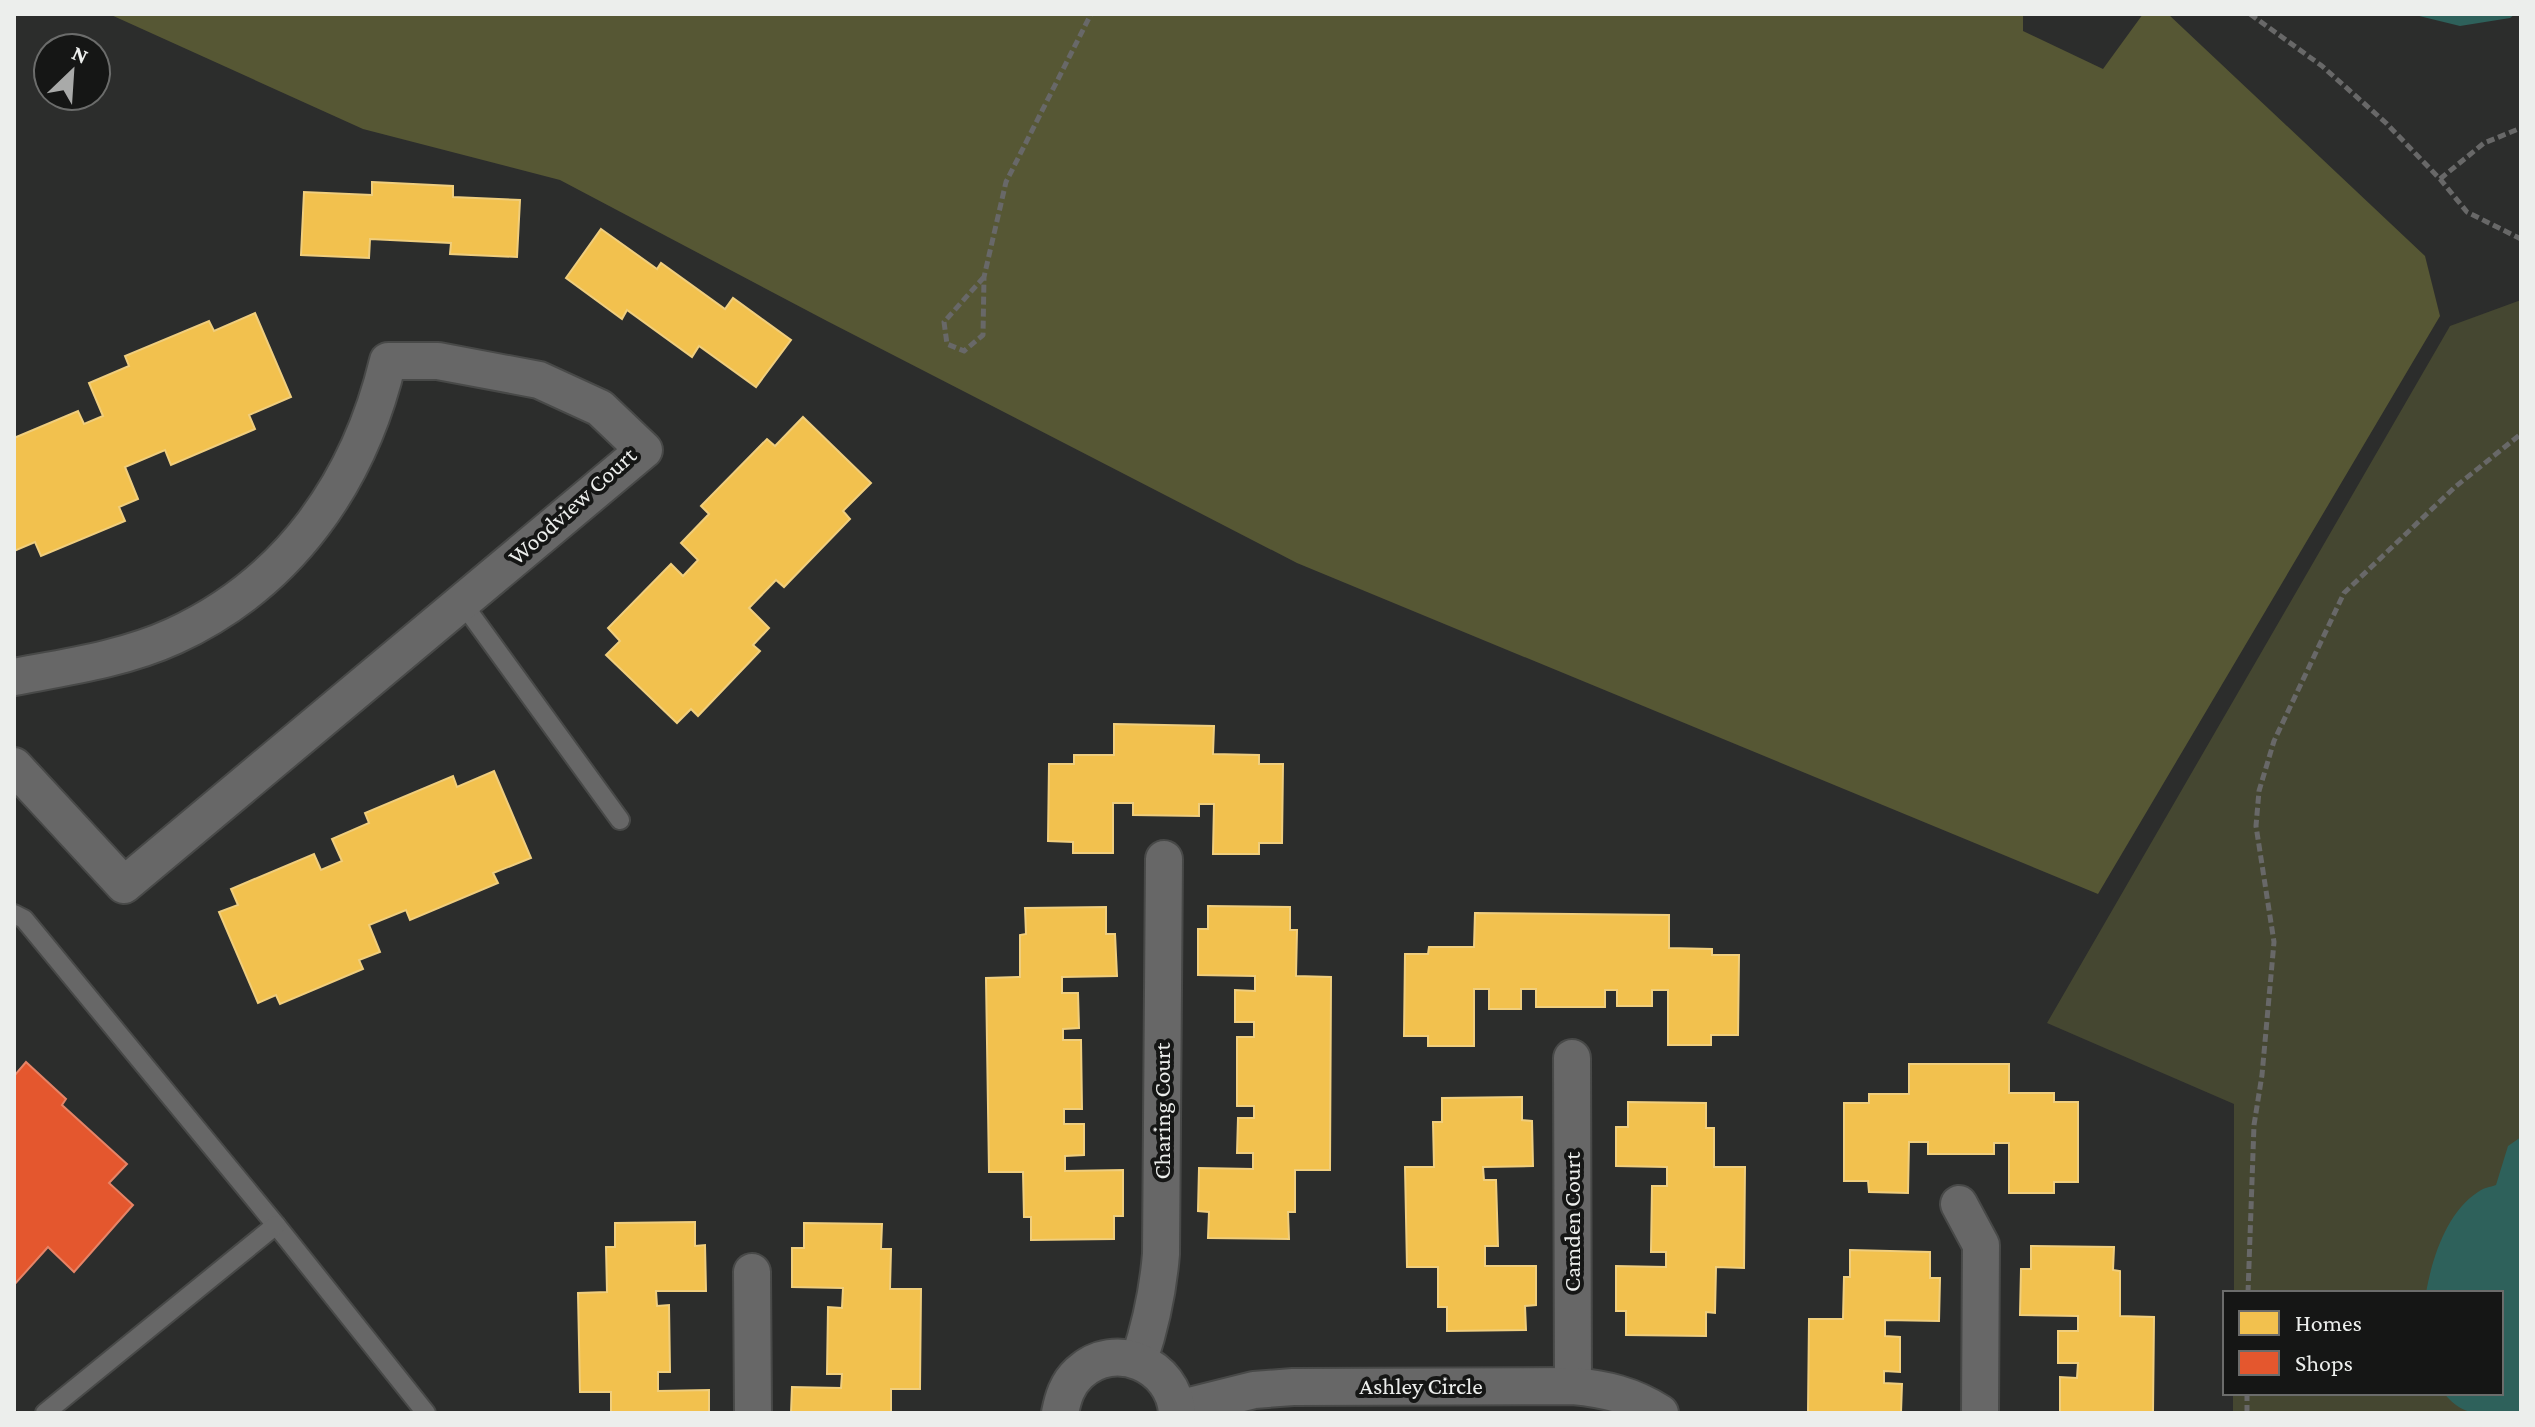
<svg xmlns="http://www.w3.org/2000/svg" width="2535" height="1427" font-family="'Crimson Pro',serif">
<rect width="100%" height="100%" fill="#2c2d2c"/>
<!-- green -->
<polygon fill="#454731" points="2521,300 2521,1413 2233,1413 2233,1393 2501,1393 2501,1293 2234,1293 2234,1104 2047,1023 2450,326"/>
<!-- forest -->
<polygon fill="#565734" points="109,14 2023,14 2023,31 2103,69 2143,14 2168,14 2425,256 2440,316 2098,894 1297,563 827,321 560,180 363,129"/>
<!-- water -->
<g fill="#2e615b">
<polygon points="2411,14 2515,14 2510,18 2460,26"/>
<path d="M2521 1137V1413C2490 1413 2465 1421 2444 1393H2501V1293H2426C2432 1258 2447 1212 2478 1192 2483 1188 2490 1187 2496 1185L2508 1146Z"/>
</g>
<!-- homes -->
<g fill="#f2c14e" stroke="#f0ce7d" stroke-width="2">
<polygon points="372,182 453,186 453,197 520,200 517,257 450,254 451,243 370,239 369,258 301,255 304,192 372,195"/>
<polygon points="601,229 657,269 661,263 725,309 733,298 791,340 756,387 699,346 692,357 627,310 622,319 566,278"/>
<polygon points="255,313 291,397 249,415 255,429 171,465 165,450 125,467 138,499 119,507 125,521 41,556 35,542 14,551 14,438 78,411 84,424 103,416 89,383 129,366 125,356 209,321 214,331"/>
<polygon points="803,417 871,483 843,511 850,519 784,587 776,580 749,608 769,628 753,645 760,651 698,716 691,709 677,723 606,655 620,641 608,628 671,564 683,576 698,560 681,543 709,514 701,506 767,439 775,446"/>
<polygon points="1114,724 1214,726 1213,754 1259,755 1259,764 1283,764 1282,843 1259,843 1259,854 1213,854 1214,804 1199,804 1199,816 1133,815 1133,803 1113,803 1113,853 1073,853 1073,842 1048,841 1049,764 1074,764 1074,755 1114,755"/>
<polygon points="494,771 531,858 493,873 498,883 410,920 406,910 369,925 380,952 359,960 363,969 280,1004 276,995 258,1003 219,912 238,905 231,889 314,854 321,870 342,861 332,839 369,823 365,813 453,776 457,787"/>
<polygon points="1208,906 1290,907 1290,930 1297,930 1296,976 1331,977 1330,1170 1295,1170 1295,1212 1288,1212 1289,1239 1208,1238 1209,1212 1198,1211 1199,1168 1253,1169 1253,1153 1237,1153 1238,1118 1254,1118 1254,1106 1237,1106 1237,1037 1254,1037 1254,1022 1235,1022 1235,990 1255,991 1255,976 1198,975 1198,929 1208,929"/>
<polygon points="1106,907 1106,934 1115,934 1117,976 1062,977 1062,993 1078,993 1079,1028 1063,1029 1063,1040 1081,1040 1082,1109 1064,1109 1064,1124 1084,1124 1084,1155 1065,1156 1065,1171 1123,1170 1123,1216 1114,1216 1114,1239 1031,1240 1031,1217 1024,1217 1023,1172 989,1172 986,978 1020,977 1020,935 1026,934 1025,908"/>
<polygon points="1475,913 1669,915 1669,948 1712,949 1712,955 1739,955 1738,1035 1711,1035 1711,1045 1668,1045 1668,990 1652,990 1652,1006 1617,1006 1617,990 1605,990 1605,1007 1536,1007 1536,989 1521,989 1521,1009 1489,1009 1489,989 1474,989 1474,1046 1428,1046 1428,1036 1404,1036 1405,954 1428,954 1429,947 1474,947"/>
<polygon points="1909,1064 2009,1064 2009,1093 2054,1093 2054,1102 2078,1102 2078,1182 2054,1182 2054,1193 2009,1193 2009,1143 1994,1143 1994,1154 1928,1154 1928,1142 1909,1142 1908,1193 1869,1192 1868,1181 1844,1181 1844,1103 1869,1103 1869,1094 1909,1094"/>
<polygon points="1522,1097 1522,1120 1532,1121 1533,1166 1483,1167 1484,1180 1496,1180 1498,1246 1485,1246 1485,1266 1536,1266 1536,1305 1525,1306 1526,1330 1447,1331 1447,1307 1438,1307 1438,1267 1407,1267 1405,1167 1434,1167 1433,1122 1442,1122 1442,1098"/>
<polygon points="1628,1102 1706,1103 1706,1128 1714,1128 1714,1167 1745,1167 1744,1268 1716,1267 1715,1313 1706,1312 1706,1336 1626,1335 1626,1311 1616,1311 1616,1266 1666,1267 1666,1252 1651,1252 1652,1186 1667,1186 1667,1167 1616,1166 1616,1127 1628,1127"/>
<polygon points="695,1222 695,1246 705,1245 706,1291 656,1291 657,1306 669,1305 670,1372 658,1372 658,1391 709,1390 709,1413 611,1413 611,1392 580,1392 578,1293 607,1292 606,1247 615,1247 615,1223"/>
<polygon points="804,1223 882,1224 881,1249 891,1249 890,1289 921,1289 920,1389 891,1389 891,1413 791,1413 792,1387 841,1388 842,1374 827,1374 828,1307 842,1308 843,1288 792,1287 792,1248 804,1248"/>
<polygon points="2031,1246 2114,1247 2113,1270 2120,1271 2120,1316 2154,1317 2153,1413 2060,1413 2060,1377 2077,1378 2078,1363 2058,1363 2058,1331 2078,1331 2078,1316 2020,1315 2021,1269 2031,1269"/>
<polygon points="1850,1250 1930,1252 1930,1278 1940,1278 1939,1321 1885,1320 1885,1336 1900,1337 1900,1372 1884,1371 1884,1383 1902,1384 1901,1413 1808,1413 1809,1319 1843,1319 1844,1277 1850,1277"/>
</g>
<!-- shops -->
<polygon fill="#e4572e" stroke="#e68467" stroke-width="2" points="26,1062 66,1099 62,1105 127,1164 109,1183 133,1205 74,1272 48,1247 14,1285 14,1076"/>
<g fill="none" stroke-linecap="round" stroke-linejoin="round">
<!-- lane casing -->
<g stroke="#484948" stroke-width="22">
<g id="lane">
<polyline points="461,601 620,820"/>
<polyline points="14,914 24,919 276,1225 426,1413"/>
<polyline points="45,1413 276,1225"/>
</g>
</g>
<!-- street casing -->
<g stroke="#484948" stroke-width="40">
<g id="street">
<path d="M14 677C67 667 124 659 174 636 289 583 359 482 388 361H438L539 380 600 408 644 450 124 885 14 766"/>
<polyline points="1572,1058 1573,1386"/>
<polyline points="1959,1204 1981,1245 1980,1413"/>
<polyline points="752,1272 753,1413"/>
<path d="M1139 1360C1151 1324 1158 1291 1161 1254L1164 859"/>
<path d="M1178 1409 1254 1390 1293 1387 1573 1386C1605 1389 1632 1395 1660 1413"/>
<path d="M1060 1413C1063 1398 1067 1384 1079 1373 1115 1339 1174 1365 1177 1413"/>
</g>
</g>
<!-- path -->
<g stroke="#686868" stroke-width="5" stroke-dasharray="8 4" stroke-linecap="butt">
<polyline points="2250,14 2322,66 2386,123 2440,179 2467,212 2521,239"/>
<polyline points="2440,179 2484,143 2521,128"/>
<polyline points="984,277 944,322 947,344 964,351 983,335 984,277 1006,182 1091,14"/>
<polyline points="2248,1293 2254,1125 2262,1075 2274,942 2256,826 2259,791 2274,741 2344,593 2455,487 2521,434"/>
<polyline points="2247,1413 2247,1393"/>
</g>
<!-- lane -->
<use href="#lane" stroke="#676767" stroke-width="18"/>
<!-- street -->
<use href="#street" stroke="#676767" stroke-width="36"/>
</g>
<g text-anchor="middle" stroke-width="8" stroke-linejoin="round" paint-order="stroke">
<!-- street labels -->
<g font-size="24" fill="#eceeec" stroke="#151615">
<text transform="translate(572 506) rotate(-42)" y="8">Woodview Court</text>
<text transform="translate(1162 1111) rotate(-90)" y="8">Charing Court</text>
<text transform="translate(1572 1222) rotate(-90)" y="8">Camden Court</text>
<text x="1421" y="1394">Ashley Circle</text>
</g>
</g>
<!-- border -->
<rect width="2535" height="1427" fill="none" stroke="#eceeec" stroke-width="32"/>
<!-- legend -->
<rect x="2223" y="1291" width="280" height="104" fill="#151615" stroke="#6b6c6b" stroke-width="2"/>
<rect x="2239" y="1311" width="40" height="24" fill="#f2c14e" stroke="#6b6c6b" stroke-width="2"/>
<text x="2295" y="1331" font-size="24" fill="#eceeec">Homes</text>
<rect x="2239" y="1351" width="40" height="24" fill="#e4572e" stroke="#6b6c6b" stroke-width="2"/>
<text x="2295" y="1371" font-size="24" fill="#eceeec">Shops</text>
<!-- north arrow -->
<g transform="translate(72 72) rotate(25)"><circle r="38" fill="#151615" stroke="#6b6c6b" stroke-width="2"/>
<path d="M0-6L14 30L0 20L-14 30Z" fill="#a9aaa9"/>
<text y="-12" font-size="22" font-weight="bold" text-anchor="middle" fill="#eceeec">N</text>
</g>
</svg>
